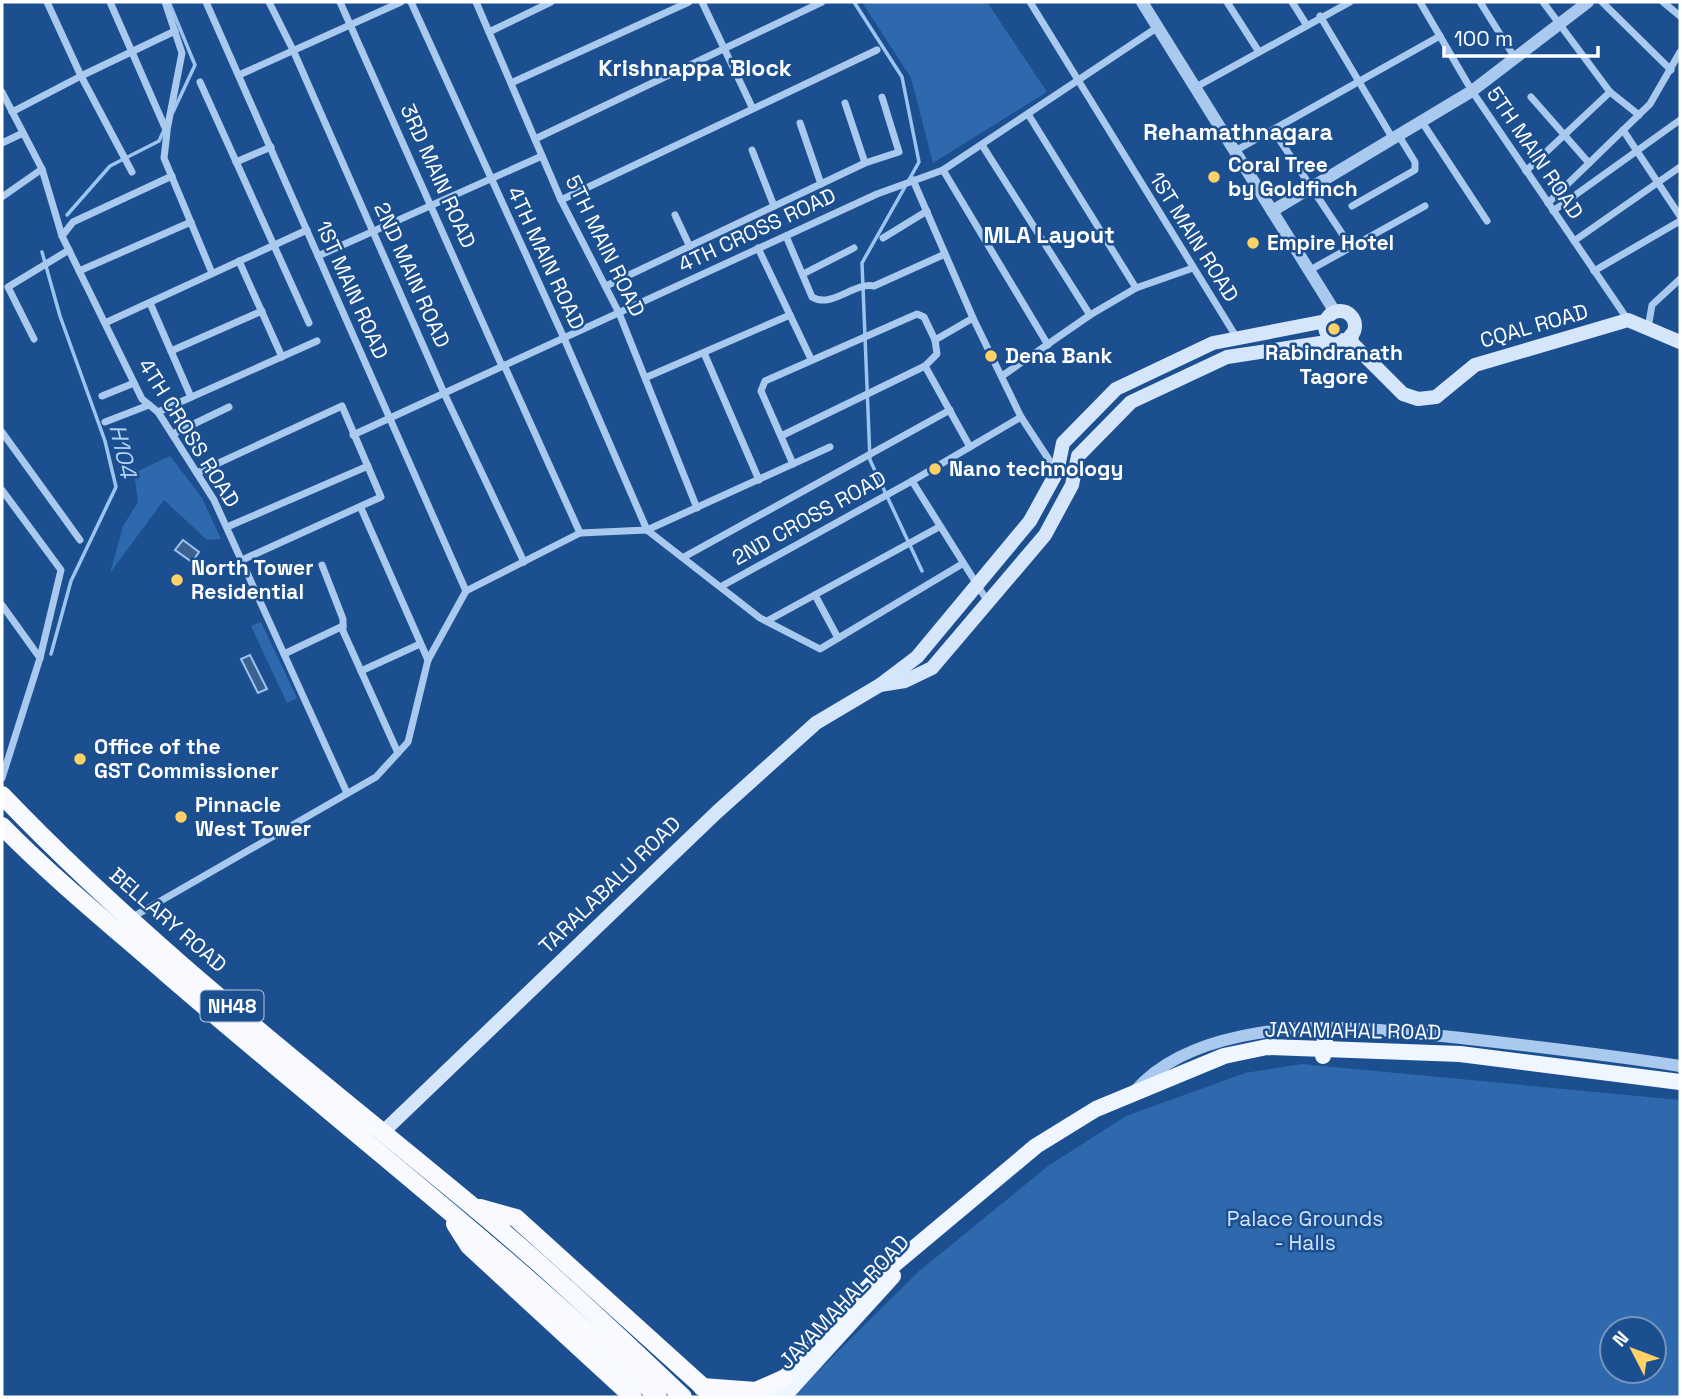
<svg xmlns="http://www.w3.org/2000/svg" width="1682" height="1399" font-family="'Space Grotesk',sans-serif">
<rect width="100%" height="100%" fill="#1b4f8f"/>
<!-- green -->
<g fill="#2e69ad" fill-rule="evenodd">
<polygon points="862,2 987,2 1047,92 933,163 911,78"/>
<polygon points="170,456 202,498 221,539 207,540 164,500 110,573 123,526 138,502 134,473"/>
<polygon points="261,622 297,698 287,703 251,626"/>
<path d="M1302 1064 1680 1100V1397H792L918 1272 1048 1166 1126 1116 1245 1073ZM1612 1329H1654V1371H1612Z"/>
</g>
<!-- water -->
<g fill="#3c6290" stroke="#9cc4f0" stroke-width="2">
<polygon points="183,540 199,552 192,562 175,550"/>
<polygon points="250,655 267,689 258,693 241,659"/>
</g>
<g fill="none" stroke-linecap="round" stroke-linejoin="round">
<!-- stream -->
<g stroke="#9cc4f0" stroke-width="3.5">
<polyline points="169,2 195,65 173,112"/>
<polyline points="854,2 902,77 919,162 862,263 870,460 922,571"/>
<polyline points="67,215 110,166 159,141 165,128"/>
<polyline points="42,252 60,316 105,441 116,487 71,581 51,654"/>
</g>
<!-- minor -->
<g stroke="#a9c9ee" stroke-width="7">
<polyline points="110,2 167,132 164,158 212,273"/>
<polyline points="165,2 182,53 167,130"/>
<polyline points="206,2 466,591"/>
<polyline points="269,2 293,50 444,393 524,562"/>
<polyline points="340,2 502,366"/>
<polyline points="411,2 563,336 647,530"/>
<polyline points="476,2 561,200 619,313 697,508"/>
<polyline points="702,2 752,107"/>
<polyline points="1030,2 1237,338"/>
<polyline points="1227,2 1259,52"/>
<polyline points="1292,2 1306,24"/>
<polyline points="1420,2 1472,91 1628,320"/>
<polyline points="1480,2 1515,58"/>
<polyline points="1543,2 1610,92 1639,115"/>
<polyline points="1602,2 1671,70"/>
<polyline points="1663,2 1680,16"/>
<polyline points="1320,16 1393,139"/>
<polyline points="489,32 551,2"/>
<polyline points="239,75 401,2"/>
<polyline points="200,82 309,323"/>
<polyline points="511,83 689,2"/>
<polyline points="1196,87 1350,2"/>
<polyline points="2,92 42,169 62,236 142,399 158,412 214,500 347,793"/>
<polyline points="1531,97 1589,163"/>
<polyline points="845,103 865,163"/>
<polyline points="12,112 81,76 47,2"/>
<polyline points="1028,114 1136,288"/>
<polyline points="1422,122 1487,221"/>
<polyline points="800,123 821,184"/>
<polyline points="1273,130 1351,247"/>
<polyline points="1623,130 1680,216"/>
<polyline points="535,139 822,2"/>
<polyline points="2,143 23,133"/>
<polyline points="982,145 1090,315"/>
<polyline points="752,150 774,206"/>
<polyline points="1235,151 1440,36"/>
<polyline points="236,162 271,147"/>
<polyline points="943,170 1048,345"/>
<polyline points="1526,171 1610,92"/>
<polyline points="132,172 81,76 175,31"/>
<polyline points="913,180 973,318 1021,417"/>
<polyline points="2,197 42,169"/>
<polyline points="561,200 877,50"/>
<polyline points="1548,203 1650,104 1680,52"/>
<polyline points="1352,206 1415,170 1415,162 1399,136"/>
<polyline points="1553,211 1680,120"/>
<polyline points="675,215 690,247"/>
<polyline points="62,236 73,222 172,176"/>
<path d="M786 236 812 297C831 309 854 282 874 286L945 254"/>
<polyline points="883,238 927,211"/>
<polyline points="1574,241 1680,167"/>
<polyline points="758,248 811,359"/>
<polyline points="318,256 542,156"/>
<polyline points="239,261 282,357"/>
<polyline points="1310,270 1425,206"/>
<polyline points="79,271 191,222"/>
<polyline points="1594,271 1680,221"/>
<polyline points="803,274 854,248"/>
<polyline points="606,286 865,163 899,152 882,97"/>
<polyline points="150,303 191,397"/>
<polyline points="105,323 307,230"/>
<polyline points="1648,328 1652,305 1680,279"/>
<polyline points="34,339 8,287 69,250"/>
<polyline points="171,351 262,311"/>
<polyline points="704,353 759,480"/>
<polyline points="504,365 580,533"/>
<polyline points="925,366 970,447"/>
<polyline points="1002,376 1090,315 1136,288 1193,268"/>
<polyline points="647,377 790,315"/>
<polyline points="102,396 134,383"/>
<polyline points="158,412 317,341"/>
<polyline points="105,422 149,405"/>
<polyline points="2,432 80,540"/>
<polyline points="173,434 229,407"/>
<polyline points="353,435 877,194 943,170 1158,27"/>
<polyline points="781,436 925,366 937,354 935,340"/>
<polyline points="793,464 761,391 765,381 917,314 924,317 935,340 973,318"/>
<polyline points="197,473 342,406 381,497 242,560"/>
<polyline points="912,481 988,602"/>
<polyline points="2,490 61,570 40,658 2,778"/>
<polyline points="361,508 428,660"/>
<polyline points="227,527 368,466"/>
<polyline points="647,530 760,618 820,649 962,564"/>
<polyline points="684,557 950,410"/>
<polyline points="322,565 343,619 343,631 398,753"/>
<polyline points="722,586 912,481 1021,417 1057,472"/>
<polyline points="815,595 838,638"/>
<polyline points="2,605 40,658"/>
<polyline points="767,621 939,527"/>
<polyline points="284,654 343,626"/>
<polyline points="361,671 420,644"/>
<polyline points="131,918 376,777 408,742 428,660 466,591 580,533 647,530 830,447"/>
</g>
<!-- tertiary -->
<g stroke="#a9c9ee" stroke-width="12">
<polyline points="1142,2 1335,312"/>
<polyline points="1272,211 1472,91 1588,2"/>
<path d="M1136 1090C1162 1060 1204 1044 1242 1036 1315 1020 1397 1031 1470 1039 1540 1047 1610 1055 1680 1066"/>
</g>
<!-- secondary -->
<g stroke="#d6e6fa" stroke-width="14">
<circle cx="1340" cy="326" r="15"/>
<polyline points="1351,335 1352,343 1403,394 1418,399 1436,397 1475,365 1628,320 1680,342"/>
<polyline points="880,685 905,681 932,668 1045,535 1072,485 1078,456 1131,402 1227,357 1340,340"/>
<polyline points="383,1132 717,812 816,723 880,685 917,657 1030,521 1057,472 1063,443 1116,389 1213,343 1326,321"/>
</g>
<!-- primary -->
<g stroke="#f0f6ff" stroke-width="16">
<polyline points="1323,1056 1326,1030"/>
<polyline points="767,1397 871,1284 1036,1146 1096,1109 1224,1056 1267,1047 1460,1054 1680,1082"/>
<polyline points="783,1397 893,1276"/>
</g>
<!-- trunk -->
<g stroke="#f8faff" stroke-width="18">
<path d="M2 795C145 945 312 1073 471 1205 545 1266 614 1332 683 1397"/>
<path d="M2 826C54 879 112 926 168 975 331 1116 502 1248 658 1397"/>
<polyline points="480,1208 516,1218 714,1397"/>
<polyline points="455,1224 469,1246 633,1397"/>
<polyline points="702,1387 756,1391 783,1379"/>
</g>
</g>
<!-- markers -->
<g fill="#ffd166" stroke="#1b4f8f" stroke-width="2.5">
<circle cx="1214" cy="177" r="7"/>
<circle cx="1253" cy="243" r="7"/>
<circle cx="1334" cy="329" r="7"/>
<circle cx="991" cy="356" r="7"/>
<circle cx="935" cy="469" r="7"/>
<circle cx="177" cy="580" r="7"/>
<circle cx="80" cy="759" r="7"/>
<circle cx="181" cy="817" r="7"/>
</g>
<g text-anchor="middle" stroke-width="5" stroke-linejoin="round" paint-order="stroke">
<!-- shield labels -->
<rect fill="#1b4f8f" stroke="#bbcadd" stroke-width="2" x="200.5" y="990.5" width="63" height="31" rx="5"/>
<g font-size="19" font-weight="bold" fill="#fff">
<text x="232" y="1013">NH48</text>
</g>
<!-- street labels -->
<g font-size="21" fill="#fff" stroke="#1b4f8f">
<text transform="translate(1535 153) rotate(56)" y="7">5TH MAIN ROAD</text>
<text transform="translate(438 176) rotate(66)" y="7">3RD MAIN ROAD</text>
<text transform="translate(757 230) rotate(-25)" y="7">4TH CROSS ROAD</text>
<text transform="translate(1194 237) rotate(58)" y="7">1ST MAIN ROAD</text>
<text transform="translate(605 246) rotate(64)" y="7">5TH MAIN ROAD</text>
<text transform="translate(546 258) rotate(65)" y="7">4TH MAIN ROAD</text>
<text transform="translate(412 275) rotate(66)" y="7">2ND MAIN ROAD</text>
<text transform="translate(352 290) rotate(66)" y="7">1ST MAIN ROAD</text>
<text transform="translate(1534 326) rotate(-16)" y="7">CQAL ROAD</text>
<text transform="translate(189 433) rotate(58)" y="7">4TH CROSS ROAD</text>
<text transform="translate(809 518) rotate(-29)" y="7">2ND CROSS ROAD</text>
<text transform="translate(610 885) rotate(-44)" y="7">TARALABALU ROAD</text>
<text transform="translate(168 920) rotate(41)" y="7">BELLARY ROAD</text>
<text transform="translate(1353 1031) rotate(1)" y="7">JAYAMAHAL ROAD</text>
<text transform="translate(844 1302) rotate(-46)" y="7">JAYAMAHAL ROAD</text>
</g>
<!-- poi labels -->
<g font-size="21" font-weight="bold" fill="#fff" stroke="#1b4f8f" text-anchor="start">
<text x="1228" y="172">Coral Tree<tspan x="1228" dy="24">by Goldfinch</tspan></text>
<text x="1267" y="250">Empire Hotel</text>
<text x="1334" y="360" text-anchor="middle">Rabindranath<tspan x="1334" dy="24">Tagore</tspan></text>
<text x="1005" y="363">Dena Bank</text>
<text x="949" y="476">Nano technology</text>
<text x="191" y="575">North Tower<tspan x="191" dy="24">Residential</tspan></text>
<text x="94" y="754">Office of the<tspan x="94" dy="24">GST Commissioner</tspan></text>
<text x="195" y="812">Pinnacle<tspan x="195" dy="24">West Tower</tspan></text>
</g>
<!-- park labels -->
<g font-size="21" fill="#cfe3fa" stroke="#1b4f8f">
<text x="1305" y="1226">Palace Grounds<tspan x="1305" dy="24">- Halls</tspan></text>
</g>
<!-- neighbourhood labels -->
<g font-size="23" font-weight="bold" fill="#fff" stroke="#1b4f8f">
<text x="695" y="76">Krishnappa Block</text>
<text x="1238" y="140">Rehamathnagara</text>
<text x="1049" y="243">MLA Layout</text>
</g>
<!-- water labels -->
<g font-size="23" font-style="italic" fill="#b5d3f5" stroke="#1b4f8f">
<text transform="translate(123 451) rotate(77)" y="8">H104</text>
</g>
</g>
<!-- border -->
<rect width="1682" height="1399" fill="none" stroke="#ffffff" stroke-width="7"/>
<!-- north arrow -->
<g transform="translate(1633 1350) rotate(312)"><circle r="33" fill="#1b4f8f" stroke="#7695bc" stroke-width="2"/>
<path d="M0-5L12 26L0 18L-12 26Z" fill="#ffd166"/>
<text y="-10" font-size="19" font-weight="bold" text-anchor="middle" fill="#ffffff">N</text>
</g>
<!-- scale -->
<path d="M1444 46v10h154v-10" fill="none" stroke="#ffffff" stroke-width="3.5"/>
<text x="1454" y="46" font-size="21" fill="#ffffff" stroke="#1b4f8f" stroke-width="5" paint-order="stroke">100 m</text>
</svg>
